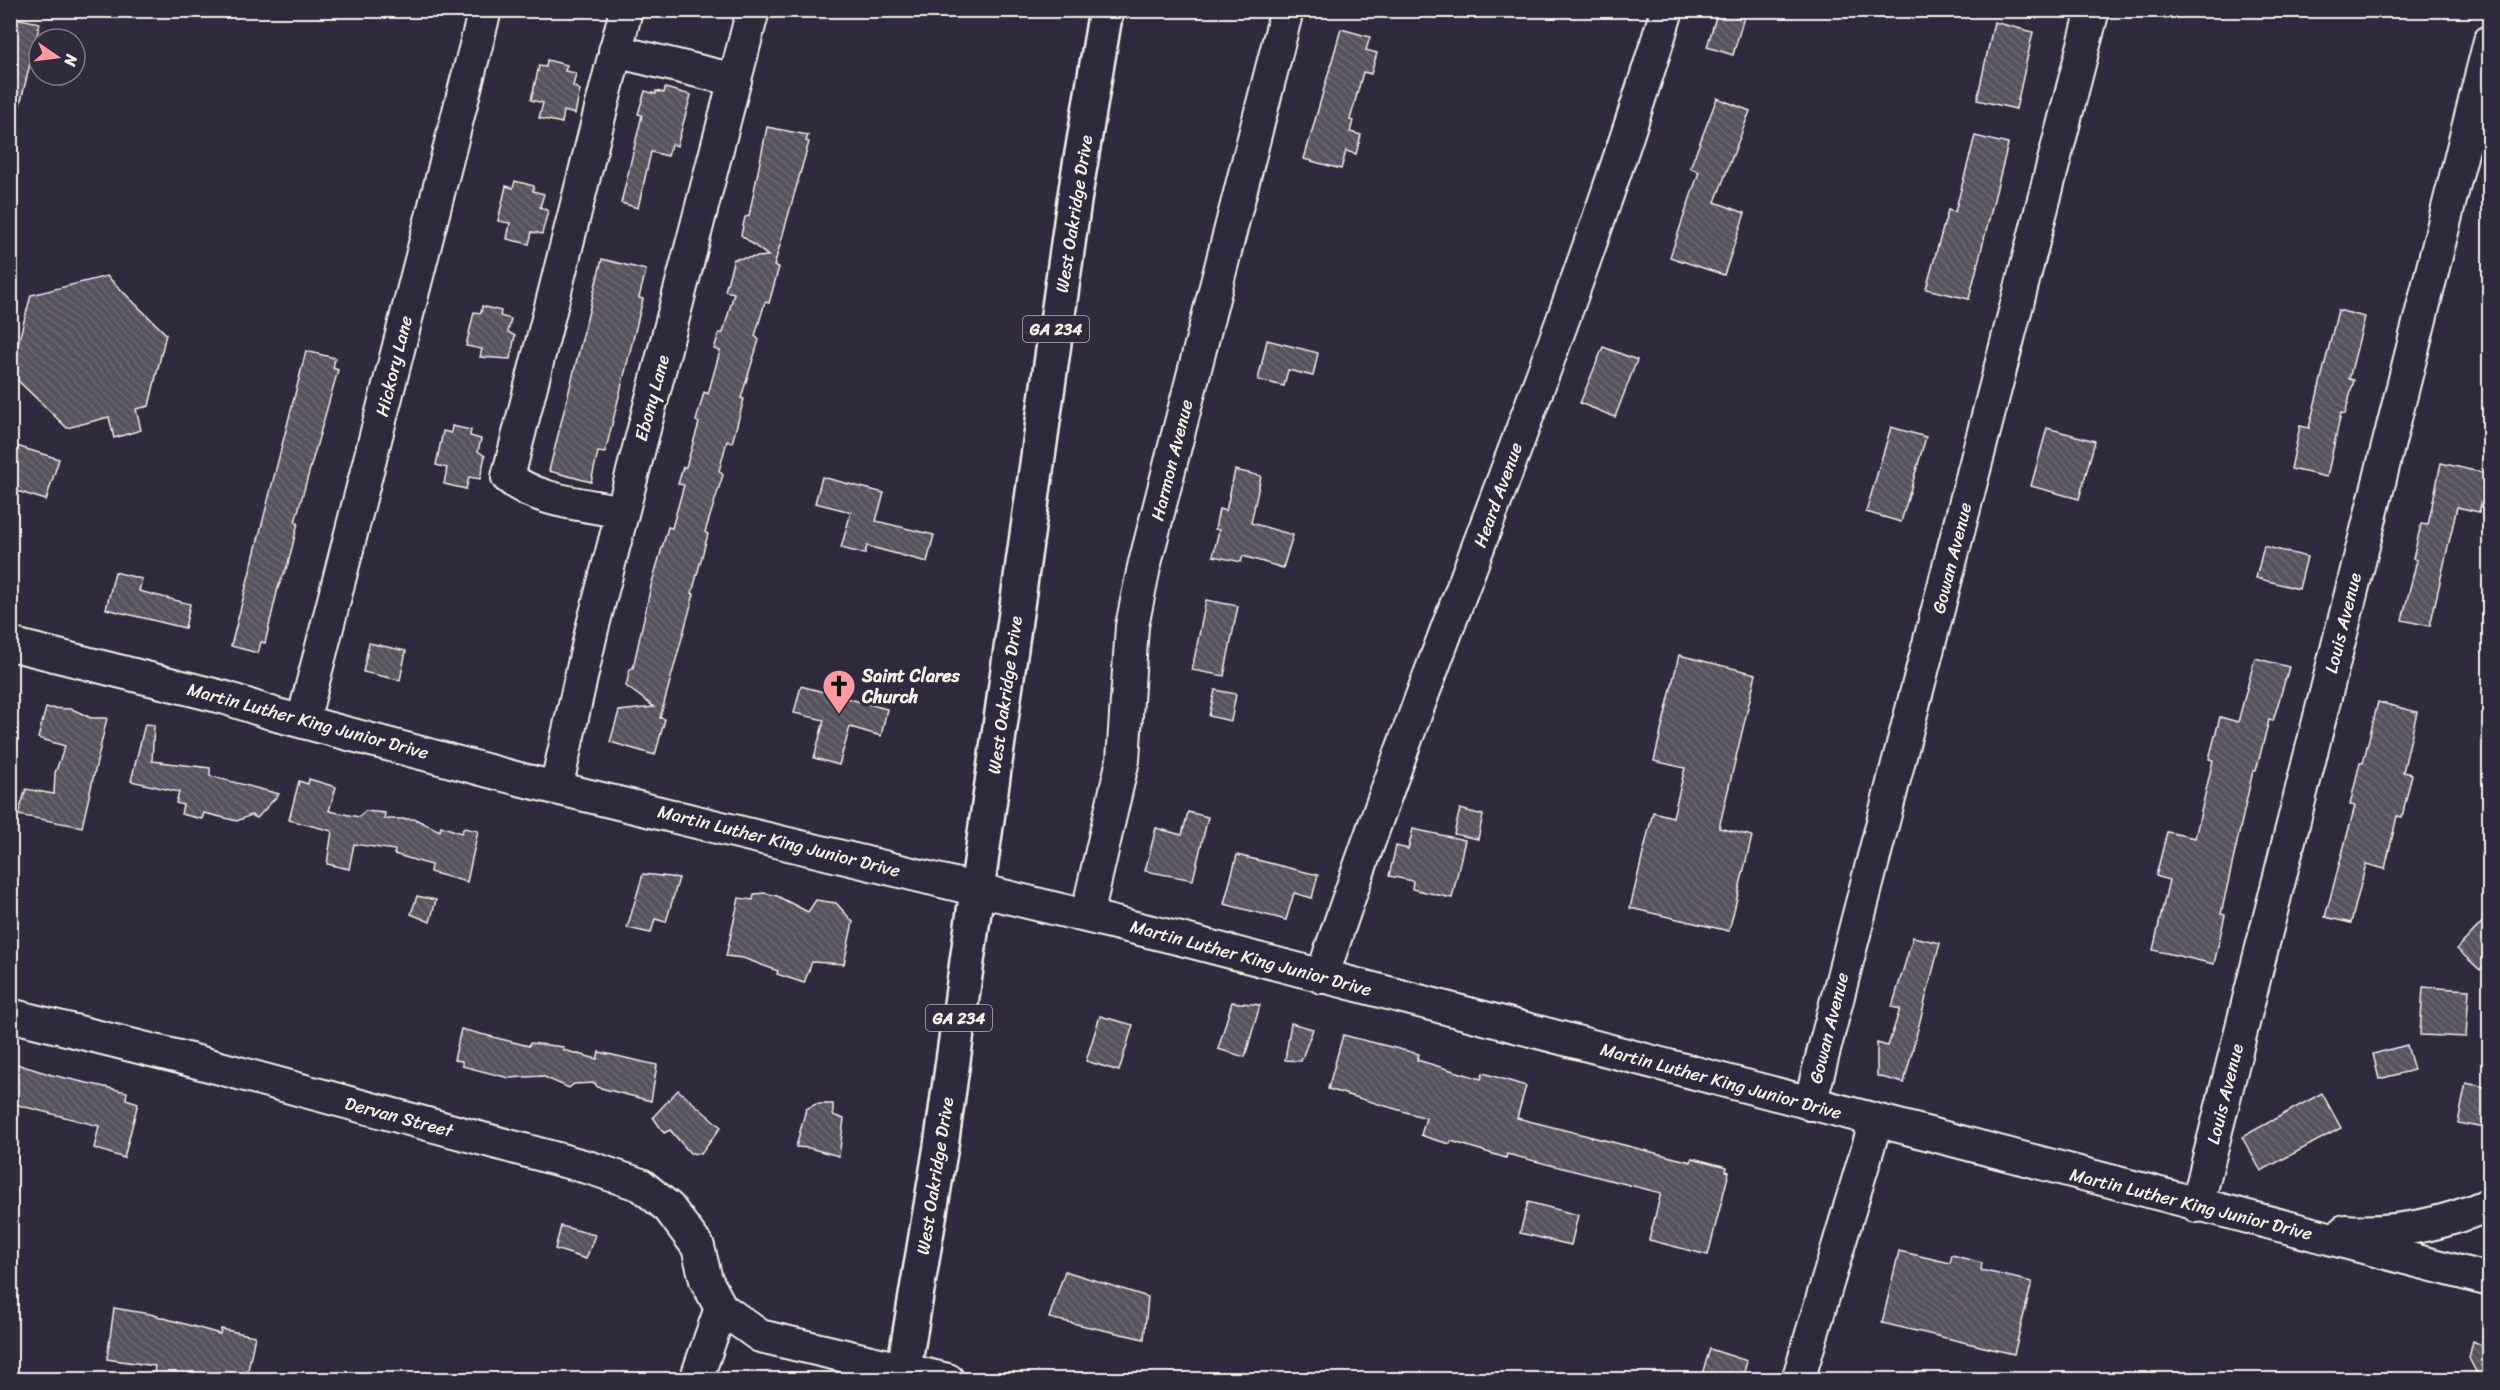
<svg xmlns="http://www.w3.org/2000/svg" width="2500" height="1390" font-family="Sriracha,sans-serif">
<defs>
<pattern id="building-back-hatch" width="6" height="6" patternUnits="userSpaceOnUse" patternTransform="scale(1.5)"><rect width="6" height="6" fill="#56525f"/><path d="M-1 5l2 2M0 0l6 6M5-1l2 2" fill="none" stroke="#6f6b76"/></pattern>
</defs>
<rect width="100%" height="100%" fill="#2f2a3d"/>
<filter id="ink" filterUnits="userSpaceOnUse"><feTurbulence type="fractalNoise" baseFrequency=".0167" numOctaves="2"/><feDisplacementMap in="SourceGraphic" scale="12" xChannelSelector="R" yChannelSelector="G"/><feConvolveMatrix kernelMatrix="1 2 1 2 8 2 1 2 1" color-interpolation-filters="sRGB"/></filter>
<g filter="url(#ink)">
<!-- building -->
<g fill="url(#building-back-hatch)" stroke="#f4f1e8" stroke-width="1.5">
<polygon points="1718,10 1746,10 1733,55 1707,47"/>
<polygon points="10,17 40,23 17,117 10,117"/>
<polygon points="1994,22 2033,32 2016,109 1977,100"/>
<polygon points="1341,29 1370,37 1366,50 1377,53 1371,74 1363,72 1350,120 1353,121 1350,132 1361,135 1356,154 1346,151 1341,169 1304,159"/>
<polygon points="547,60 567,65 565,71 576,73 573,86 580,90 575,114 564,111 562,123 539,118 543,103 531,100 539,66 546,67"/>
<polygon points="665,88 691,95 677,146 672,144 668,156 651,152 638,208 621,203 642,115 638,114 645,91 656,94 656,91 664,93"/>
<polygon points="1717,98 1750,111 1715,202 1745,213 1724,275 1670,257 1699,172 1690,168"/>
<polygon points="767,127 808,135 806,141 809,142 774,266 779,267 769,303 765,302 755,336 759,340 741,398 744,399 732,443 727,441 719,471 723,475 705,532 708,534 692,593 694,594 660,718 665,719 655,755 610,742 619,711 654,707 626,686 630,669 633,668 651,586 668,527 672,528 684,485 678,484 683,467 686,467 699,423 696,421 704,392 708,394 720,351 714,349 719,333 723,333 734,293 725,291 734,259 768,256 741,235 745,217 749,216"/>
<polygon points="1975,136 2008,144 1969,299 1926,289 1948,210 1955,212"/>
<polygon points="515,181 534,186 533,191 544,194 540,207 548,211 542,234 532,232 529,244 507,239 510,223 498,221 506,186 513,188"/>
<polygon points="602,259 646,270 639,298 643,299 605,453 598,452 591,482 549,471"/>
<polygon points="107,276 166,334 149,406 136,409 141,430 114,438 109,417 67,428 10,373 31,295"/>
<polygon points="482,306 501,311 500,316 511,319 508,332 515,336 510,359 480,357 482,349 466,346 474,312 481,313"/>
<polygon points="2338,310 2365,317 2349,379 2354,380 2345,414 2341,413 2327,477 2291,469 2300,426 2309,428"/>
<polygon points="1267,340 1318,353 1313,376 1288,370 1284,386 1258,380"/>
<polygon points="1603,347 1637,360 1615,417 1580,403"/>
<polygon points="306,351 335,358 333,368 338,370 295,522 298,523 288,564 278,588 265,643 261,642 258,653 231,646"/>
<polygon points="452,426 471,430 470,436 481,439 478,451 485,456 480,479 469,477 466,489 444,484 447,468 436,465 443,431 451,433"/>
<polygon points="1891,427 1926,437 1901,522 1866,512"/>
<polygon points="2047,428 2095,441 2079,499 2031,486"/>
<polygon points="10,444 59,459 46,500 10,489"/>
<polygon points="2441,463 2488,474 2479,512 2457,507 2430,626 2402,620 2417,560 2413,559 2421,524 2428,525"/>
<polygon points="1235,470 1261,476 1251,523 1293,535 1283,568 1243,556 1241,562 1213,556 1219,530 1215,529 1219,509 1226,511"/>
<polygon points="822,477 884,493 876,521 934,535 927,562 867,546 865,554 841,548 851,512 815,503"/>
<polygon points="2264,546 2307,557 2299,589 2256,578"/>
<polygon points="115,572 142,579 139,591 190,604 185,628 106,609"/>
<polygon points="1206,600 1238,606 1224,676 1192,670"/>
<polygon points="369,643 406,651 400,680 363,672"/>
<polygon points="1679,655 1756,674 1719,828 1752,836 1729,931 1630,908 1653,812 1673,817 1685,768 1654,761"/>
<polygon points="2255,658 2289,667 2273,721 2269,720 2256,771 2253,771 2221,914 2225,915 2214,964 2153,950 2169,880 2156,876 2167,832 2195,838 2213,760 2209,759 2220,717 2238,722"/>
<polygon points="801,686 887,709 881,736 850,727 839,765 814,758 824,720 794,713"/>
<polygon points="1215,690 1236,694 1231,721 1209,716"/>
<polygon points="2378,702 2417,712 2403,772 2412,774 2402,817 2397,816 2385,869 2366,864 2351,923 2325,917 2355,806 2350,805 2360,762 2363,763"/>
<polygon points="46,708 72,709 91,718 107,718 82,827 18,815 26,789 54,794 55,773 65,746 38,738"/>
<polygon points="145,724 154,725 152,761 210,768 210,776 279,794 257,818 251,815 237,821 204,813 202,819 181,814 183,805 176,803 179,792 131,781"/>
<polygon points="309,779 336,787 329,811 359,817 365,811 385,813 384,819 415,819 440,831 441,826 461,833 464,828 478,831 467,882 430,872 431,865 394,854 395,850 354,844 349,869 327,864 332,831 289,820 299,781 308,784"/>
<polygon points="1460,809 1483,815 1478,839 1454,834"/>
<polygon points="1188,812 1208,817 1193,880 1145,871 1156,828 1182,835"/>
<polygon points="1413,829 1465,840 1452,898 1412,889 1413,881 1389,876 1396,846 1408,849"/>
<polygon points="1237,855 1318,875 1312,898 1294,893 1286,920 1224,904"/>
<polygon points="643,874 679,878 666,922 655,919 651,933 627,928"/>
<polygon points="765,893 777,896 808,912 816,900 836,903 853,922 844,964 812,962 804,983 777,974 778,971 743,958 726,956 739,898 753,900 754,894"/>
<polygon points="417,896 436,900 430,922 411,914"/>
<polygon points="2490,914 2490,959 2480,970 2457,949"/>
<polygon points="1913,937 1940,943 1904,1083 1877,1076 1877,1043 1888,1046 1900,1009 1892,1007"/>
<polygon points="2423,987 2469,990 2466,1037 2420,1035"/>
<polygon points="1232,1002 1260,1005 1245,1057 1218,1049"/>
<polygon points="1100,1016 1133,1025 1119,1071 1086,1061"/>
<polygon points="1291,1023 1313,1029 1301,1061 1285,1060"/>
<polygon points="461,1029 529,1046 530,1043 564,1047 563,1050 597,1059 599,1052 657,1065 651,1101 597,1087 595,1083 574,1084 569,1088 542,1076 509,1078 462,1066 462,1061 454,1060"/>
<polygon points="1343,1035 1419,1054 1417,1060 1481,1079 1483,1073 1526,1086 1517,1118 1691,1162 1692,1158 1727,1167 1726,1171 1729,1172 1708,1255 1649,1240 1661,1193 1507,1154 1506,1158 1451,1141 1450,1144 1432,1139 1421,1135 1426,1118 1328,1089"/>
<polygon points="2407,1045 2414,1070 2379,1079 2373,1054"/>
<polygon points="10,1062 52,1075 127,1092 126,1099 138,1103 124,1158 94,1148 99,1126 10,1103"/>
<polygon points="2466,1083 2490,1088 2485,1128 2458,1123"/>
<polygon points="678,1090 721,1127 701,1154 690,1153 670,1130 664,1133 653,1117"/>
<polygon points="2322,1093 2341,1128 2261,1171 2242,1137"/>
<polygon points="816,1104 833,1104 833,1115 844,1119 839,1156 809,1148 796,1147 806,1109"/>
<polygon points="1528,1202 1578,1215 1571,1245 1520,1233"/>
<polygon points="561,1226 595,1235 586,1259 555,1249"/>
<polygon points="1899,1251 1950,1263 1952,1255 1982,1263 1981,1270 2032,1282 2014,1354 1882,1323"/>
<polygon points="1065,1271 1148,1297 1144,1339 1049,1318"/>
<polygon points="114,1308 150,1314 220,1334 221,1329 255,1336 246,1380 187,1380 154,1374 155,1366 107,1359"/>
<polygon points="2473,1341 2490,1349 2490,1371 2486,1370 2484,1380 2480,1380 2469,1358"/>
<polygon points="1710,1349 1747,1361 1742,1380 1700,1380"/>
</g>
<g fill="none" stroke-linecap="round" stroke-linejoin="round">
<!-- minor casing -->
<g stroke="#f4f1e8" stroke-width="36">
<g id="minor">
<polyline points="615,51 735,80"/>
<path d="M622 512C586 504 537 502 508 477L626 10"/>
<polyline points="10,644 226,698 277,715 523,780 1181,939 2490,1280"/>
<polyline points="303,721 485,10"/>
<polyline points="556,788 592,629 753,10"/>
<polyline points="1087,915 1123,760 1132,626 1144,567 1287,10"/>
<path d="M1322 977C1430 652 1568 338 1667 10"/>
<polyline points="10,1015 179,1057 594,1169 641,1185 669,1208 698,1247 706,1280 721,1308 760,1336 948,1380"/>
<polyline points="1810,1104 2093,10"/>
<polyline points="2197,1206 2490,41"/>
<path d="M2345 1231C2396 1234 2443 1225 2490 1204"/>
<polyline points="696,1380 721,1308"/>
<polyline points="1798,1380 1876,1121"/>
</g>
</g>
<!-- major casing -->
<g stroke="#f4f1e8" stroke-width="38">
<polyline id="major" points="902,1380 941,1146 1074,201 1106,10"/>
</g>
<!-- minor -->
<use href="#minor" stroke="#2f2a3d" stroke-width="32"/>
<!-- major -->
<use href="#major" stroke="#2f2a3d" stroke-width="33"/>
</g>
</g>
<!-- icons -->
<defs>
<g id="church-pin" transform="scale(1.725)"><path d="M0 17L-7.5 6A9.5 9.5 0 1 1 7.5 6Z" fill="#ff9aa2" stroke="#2f2a3d"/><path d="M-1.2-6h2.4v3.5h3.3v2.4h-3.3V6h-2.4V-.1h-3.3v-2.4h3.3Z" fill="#111"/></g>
</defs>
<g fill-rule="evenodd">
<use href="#church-pin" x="839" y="686"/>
</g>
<g text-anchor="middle" stroke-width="6" stroke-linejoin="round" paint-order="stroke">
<!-- shield labels -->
<g fill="#2f2a3d" stroke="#b9b5b5" stroke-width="1.5">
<rect x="1023" y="316" width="66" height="26" rx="4.5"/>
<rect x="926" y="1005" width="66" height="26" rx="4.5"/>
</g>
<g font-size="16" font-weight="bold" fill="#f4f1e8">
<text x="1056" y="335">GA 234</text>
<text x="959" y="1024">GA 234</text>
</g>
<!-- street labels -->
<g font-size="18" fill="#f4f1e8" stroke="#2f2a3d">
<text transform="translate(1074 214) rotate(-81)" y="6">West Oakridge Drive</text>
<text transform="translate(394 366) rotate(-76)" y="6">Hickory Lane</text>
<text transform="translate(652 398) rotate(-75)" y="6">Ebony Lane</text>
<text transform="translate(1172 460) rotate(-76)" y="6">Harmon Avenue</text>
<text transform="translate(1498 495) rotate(-70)" y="6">Heard Avenue</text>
<text transform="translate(1952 558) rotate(-76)" y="6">Gowan Avenue</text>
<text transform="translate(2343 623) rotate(-76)" y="6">Louis Avenue</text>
<text transform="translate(1005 695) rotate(-82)" y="6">West Oakridge Drive</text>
<text transform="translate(308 721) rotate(15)" y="6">Martin Luther King Junior Drive</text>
<text transform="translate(779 841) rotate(14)" y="6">Martin Luther King Junior Drive</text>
<text transform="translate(1251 958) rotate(15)" y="6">Martin Luther King Junior Drive</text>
<text transform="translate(1829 1028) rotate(-76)" y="6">Gowan Avenue</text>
<text transform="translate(1721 1081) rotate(15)" y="6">Martin Luther King Junior Drive</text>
<text transform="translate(2225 1094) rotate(-76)" y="6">Louis Avenue</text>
<text transform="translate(399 1117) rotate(15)" y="6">Dervan Street</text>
<text transform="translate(935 1176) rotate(-81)" y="6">West Oakridge Drive</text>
<text transform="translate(2191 1204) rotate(14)" y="6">Martin Luther King Junior Drive</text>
</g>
<!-- poi labels -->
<g font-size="18" font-weight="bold" fill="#f4f1e8" stroke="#2f2a3d" text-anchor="start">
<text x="862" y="682">Saint Clares<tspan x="862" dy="21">Church</tspan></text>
</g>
</g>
<!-- margin -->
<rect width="2500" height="1390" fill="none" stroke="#2f2a3d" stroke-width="36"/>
<rect x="18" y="18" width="2464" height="1354" fill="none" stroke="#f4f1e8" stroke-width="2" filter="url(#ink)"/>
<!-- north arrow -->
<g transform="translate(57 57) rotate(104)"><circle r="28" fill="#2f2a3d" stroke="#7e7a81" stroke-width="1.5"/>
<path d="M0-4.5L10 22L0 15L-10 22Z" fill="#ff9aa2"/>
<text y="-9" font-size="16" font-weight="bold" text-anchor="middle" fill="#f4f1e8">N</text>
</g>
</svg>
